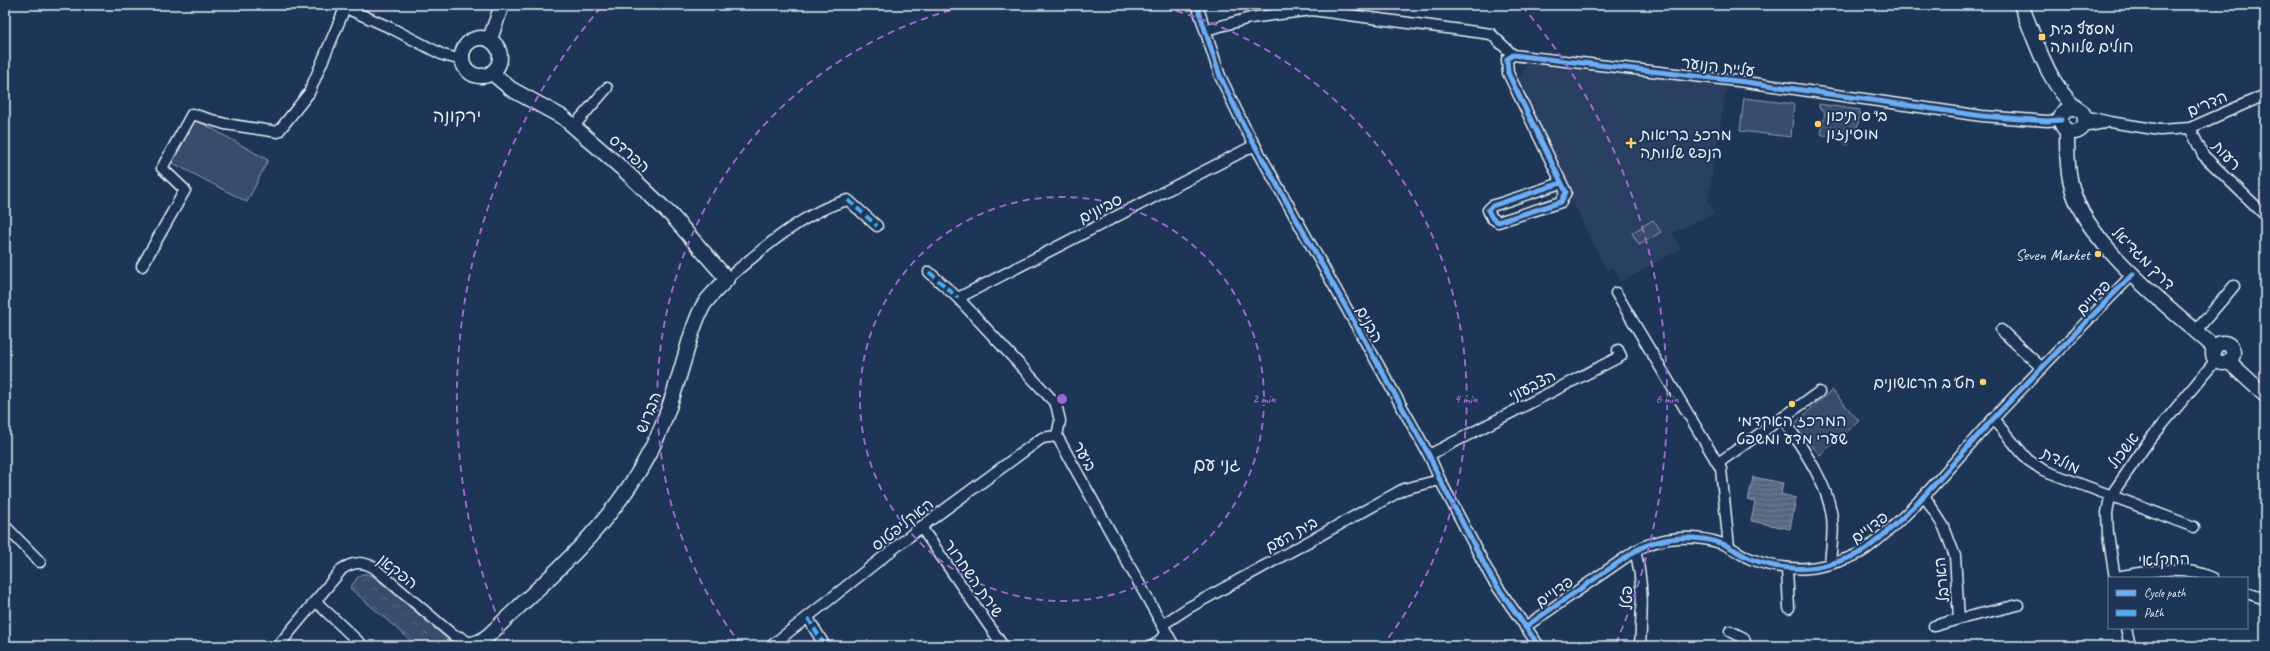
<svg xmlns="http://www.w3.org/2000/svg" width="2270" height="651" font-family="Caveat,'Playpen Sans Hebrew',sans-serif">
<defs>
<pattern id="grass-tufts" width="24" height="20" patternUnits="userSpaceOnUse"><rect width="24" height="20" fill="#374d6c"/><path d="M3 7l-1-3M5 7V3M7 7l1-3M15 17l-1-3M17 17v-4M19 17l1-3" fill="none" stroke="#546782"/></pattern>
<pattern id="forest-crowns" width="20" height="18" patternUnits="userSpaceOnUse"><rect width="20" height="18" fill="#374d6c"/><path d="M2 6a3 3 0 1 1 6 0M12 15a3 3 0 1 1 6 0" fill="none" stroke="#546782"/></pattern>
<pattern id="water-rules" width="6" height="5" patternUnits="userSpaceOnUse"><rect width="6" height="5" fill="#5d7089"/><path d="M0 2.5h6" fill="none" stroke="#505a66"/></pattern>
</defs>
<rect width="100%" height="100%" fill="#1d3557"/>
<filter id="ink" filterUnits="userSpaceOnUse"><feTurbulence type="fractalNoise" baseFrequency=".025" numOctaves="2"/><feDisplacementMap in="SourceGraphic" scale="8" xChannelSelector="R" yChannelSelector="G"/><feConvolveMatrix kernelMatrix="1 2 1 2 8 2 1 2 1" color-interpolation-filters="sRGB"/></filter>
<g filter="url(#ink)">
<!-- built -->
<polygon fill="#2a4162" points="1528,60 1727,83 1708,201 1714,213 1673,233 1680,249 1621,282 1613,267 1606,270 1516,85"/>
<!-- grass -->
<polygon fill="url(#grass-tufts)" stroke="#909fb2" points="1819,104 1860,110 1857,130 1850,133 1849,144 1846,145 1840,136 1831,138 1821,134 1825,112 1819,108"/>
<!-- forest -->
<polygon fill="url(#forest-crowns)" stroke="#909fb2" points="362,574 367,574 374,577 456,646 417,646 350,588 357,578"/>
<!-- pitch -->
<g fill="#374d6c" stroke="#909fb2">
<polygon points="1744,98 1794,104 1791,137 1740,131"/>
<polygon points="193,118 268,160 247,202 169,161"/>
<polygon points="1653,220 1661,232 1639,245 1632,233"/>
<polygon points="1832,390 1859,421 1820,455 1793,425"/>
</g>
<!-- water -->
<polygon fill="url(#water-rules)" stroke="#95a4b5" points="1753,477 1783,483 1781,494 1796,498 1790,529 1751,521 1755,502 1748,500"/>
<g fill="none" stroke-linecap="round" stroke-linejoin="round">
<!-- street casing -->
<g stroke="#e8f1f8" stroke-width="13">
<g id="street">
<polyline points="339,5 391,28 443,55 462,60"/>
<polyline points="1197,5 1220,76 1244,126 1429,455 1440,480 1492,579 1539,646"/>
<polyline points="1206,30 1250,18 1312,10 1491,34 1513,55"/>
<polyline points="2083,113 2088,117 2110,122 2160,130 2190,128 2265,95"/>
<polyline points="573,127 607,88"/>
<polyline points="2083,127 2104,123"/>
<polyline points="2190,128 2203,155 2265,215"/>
<polyline points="1561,183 1492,206 1488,210 1492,218 1498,222 1561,202 1566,192 1508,73 1507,59 1513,55 1746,82 1982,116 2047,121 2061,120"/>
<polyline points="142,266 185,190 162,168 192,114 225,124 278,132 309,93 345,8"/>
<polyline points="929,272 958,298 1056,404 1060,421 1057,436 1174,646"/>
<path d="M727 279C761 250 805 211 848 200L877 226"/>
<polyline points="1616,293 1721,469 1729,547"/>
<polyline points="958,298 1255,145"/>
<polyline points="2200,326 2234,286"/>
<polyline points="2001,330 2042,368"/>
<path d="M1783 418C1801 447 1824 477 1831 511 1835 528 1831 547 1830 564"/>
<polyline points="1993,419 2028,460 2043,470 2194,527"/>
<polyline points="1429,455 1621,356 1618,350"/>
<polyline points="1718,463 1819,392"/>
<polyline points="1925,497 1944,527 1955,556 1959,619 2018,605"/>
<polyline points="5,526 40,562"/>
<polyline points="921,527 1003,646"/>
<path d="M1635 551C1644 583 1642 613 1640 646"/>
<polyline points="1787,569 1789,608"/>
<path d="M2115 577C2147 572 2182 563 2213 578"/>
<polyline points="2115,578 2108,534 2107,513 2110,497 2148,442 2216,360"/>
<polyline points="2247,593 2265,599"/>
<polyline points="315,601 363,646"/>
<polyline points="808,618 825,646"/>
<polyline points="1162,625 1188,608 1404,489 1440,480"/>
<polyline points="1934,626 1959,619"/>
<path d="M1525 627 1635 551C1660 536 1695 534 1723 544 1733 548 1741 555 1751 559 1769 566 1789 570 1809 568 1823 567 1854 558 1866 549 1915 512 1951 464 1993 419 2039 370 2086 322 2133 274"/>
<polyline points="2126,628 2130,646"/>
<polyline points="1730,631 1744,638 1746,646"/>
<path d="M278 646 342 569C353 562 362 561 373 567L454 636 460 637 474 646"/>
<polyline points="771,646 921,527 1042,438 1057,436"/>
<polyline points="1153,646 1167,634"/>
</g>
</g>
<!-- secondary casing -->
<g stroke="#e8f1f8" stroke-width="17">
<g id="secondary">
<path d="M2021 5C2036 40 2047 83 2077 109"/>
<circle cx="481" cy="57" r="19"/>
<polyline points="490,39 502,5"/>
<circle cx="2073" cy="120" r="12"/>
<path d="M2067 130C2067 150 2067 169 2072 188 2087 246 2171 308 2215 348"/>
<circle cx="2223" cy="353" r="10"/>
<polyline points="2228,361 2265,395"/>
<path d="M472 644 481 641 489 635C545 581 608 529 646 459 663 429 673 397 683 363 689 344 693 324 703 306 709 296 719 288 727 279L672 216 625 171 564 118 511 89 492 73"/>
</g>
</g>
<!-- street -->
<use href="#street" stroke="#1d3557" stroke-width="10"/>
<!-- secondary -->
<use href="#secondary" stroke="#1d3557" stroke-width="14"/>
<!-- quiet -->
<g stroke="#49aef6" stroke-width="4" stroke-dasharray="8 4" stroke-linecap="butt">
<polyline points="848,200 877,226"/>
<polyline points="929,272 958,298"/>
<polyline points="808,618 825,646"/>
<polyline points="472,644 474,646"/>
</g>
<!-- cycleway casing -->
<g stroke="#1d3557" stroke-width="8">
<g id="cycleway">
<polyline points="1197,5 1220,76 1244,126 1429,455 1440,480 1492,579 1539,646"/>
<polyline points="1561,183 1492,206 1488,210 1492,218 1498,222 1561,202 1566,192 1508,73 1507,59 1513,55 1746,82 1982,116 2047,121 2061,120"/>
<path d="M1525 627 1635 551C1660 536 1695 534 1723 544 1733 548 1741 555 1751 559 1769 566 1789 570 1809 568 1823 567 1854 558 1866 549 1915 512 1951 464 1993 419 2039 370 2086 322 2133 274"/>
</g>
</g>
<!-- cycleway -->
<use href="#cycleway" stroke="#6dadf4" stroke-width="5"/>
</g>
</g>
<!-- distance rings -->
<g fill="none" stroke="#9c67d0" stroke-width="2" stroke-dasharray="7 5">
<circle cx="1062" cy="399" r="202"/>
<path d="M741 645A404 404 0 0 1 971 5M1153 5A404 404 0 0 1 1383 645"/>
<path d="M509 645A605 605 0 0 1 602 6M1522 6A605 605 0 0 1 1615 645"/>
</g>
<!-- markers -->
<g fill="#ffd166" stroke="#1d3557" stroke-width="1.5">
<rect x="2038" y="33" width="8" height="8" rx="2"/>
<circle cx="1818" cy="124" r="4"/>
<path d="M1629 137h4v4h4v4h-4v4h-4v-4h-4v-4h4z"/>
<circle cx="2098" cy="254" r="4"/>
<circle cx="1983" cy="382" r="4"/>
<circle cx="1792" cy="404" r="4"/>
</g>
<g text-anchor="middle" stroke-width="4" stroke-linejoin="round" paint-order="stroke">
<!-- poi labels -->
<g font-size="16" fill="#e8f1f8" stroke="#1d3557" text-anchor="start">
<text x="2050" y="34">מסעף בית<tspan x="2050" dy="18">חולים שלוותה</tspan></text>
<text x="1826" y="121">בי"ס תיכון<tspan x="1826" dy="18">מוסינזון</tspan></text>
<text x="1640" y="140">מרכז בריאות<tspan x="1640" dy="18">הנפש שלוותה</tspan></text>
<text x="2090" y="260" text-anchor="end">Seven Market</text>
<text x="1975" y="388" text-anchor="end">חט"ב הראשונים</text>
<text x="1792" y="426" text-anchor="middle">המרכז האקדמי<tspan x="1792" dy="18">שערי מדע ומשפט</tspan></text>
</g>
<!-- street labels -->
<g font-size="16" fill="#e8f1f8" stroke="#1d3557">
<text transform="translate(1718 66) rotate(7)" y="6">עליית הנוער</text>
<text transform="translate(2207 103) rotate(-23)" y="6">הדרים</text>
<text transform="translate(630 153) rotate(42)" y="6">הפרדס</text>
<text transform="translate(2227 155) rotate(47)" y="6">רעות</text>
<text transform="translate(1100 208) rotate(-27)" y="6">סביונים</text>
<text transform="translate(2144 258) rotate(45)" y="6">דרך מגדיאל</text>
<text transform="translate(2093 297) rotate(-46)" y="6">פדויים</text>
<text transform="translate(1370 324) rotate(61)" y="6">הבנים</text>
<text transform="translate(1532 385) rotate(-27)" y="6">הצבעוני</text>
<text transform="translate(648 412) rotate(-68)" y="6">הברוש</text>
<text transform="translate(2123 450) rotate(-53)" y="6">אשכול</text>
<text transform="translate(1085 456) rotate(61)" y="6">ביער</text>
<text transform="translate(2061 460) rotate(25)" y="6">מולדת</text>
<text transform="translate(902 524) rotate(-38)" y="6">האקליפטוס</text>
<text transform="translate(1869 527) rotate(-37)" y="6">פדויים</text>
<text transform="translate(1291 534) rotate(-29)" y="6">בית העם</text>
<text transform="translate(2164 559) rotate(-2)" y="6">החקלאי</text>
<text transform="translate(398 571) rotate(38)" y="6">הפקאן</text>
<text transform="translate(974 578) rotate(55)" y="6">שירת השחרור</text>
<text transform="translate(1941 580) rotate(-96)" y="6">הארבל</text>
<text transform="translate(1554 591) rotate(-35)" y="6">פדויים</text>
<text transform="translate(1626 598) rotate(-91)" y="6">פטל</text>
</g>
<!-- quarter labels -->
<g font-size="18" fill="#e8f1f8" stroke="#1d3557">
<text x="457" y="122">ירקונה</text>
<text x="1217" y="471">גני עם</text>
</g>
</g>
<circle cx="1062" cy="399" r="6" fill="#9c67d0" stroke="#1d3557" stroke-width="2"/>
<g font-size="12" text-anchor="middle" font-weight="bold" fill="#9c67d0" stroke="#1d3557" stroke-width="4" stroke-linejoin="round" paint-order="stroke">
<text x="1264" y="403">2 min</text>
<text x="1466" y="403">4 min</text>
<text x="1667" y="403">6 min</text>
</g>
<!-- margin -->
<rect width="2270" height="651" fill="none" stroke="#1d3557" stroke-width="20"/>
<rect x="10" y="10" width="2250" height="631" fill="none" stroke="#e8f1f8" stroke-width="1.5" filter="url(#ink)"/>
<!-- legend -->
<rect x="2108" y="577" width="140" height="52" fill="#1d3557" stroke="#6e8097"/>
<rect x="2116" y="590" width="20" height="6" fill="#6dadf4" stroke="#6e8097"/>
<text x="2144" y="597" font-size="12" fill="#e8f1f8">Cycle path</text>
<rect x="2116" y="610" width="20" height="6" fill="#49aef6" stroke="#6e8097"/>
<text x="2144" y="617" font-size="12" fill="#e8f1f8">Path</text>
</svg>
